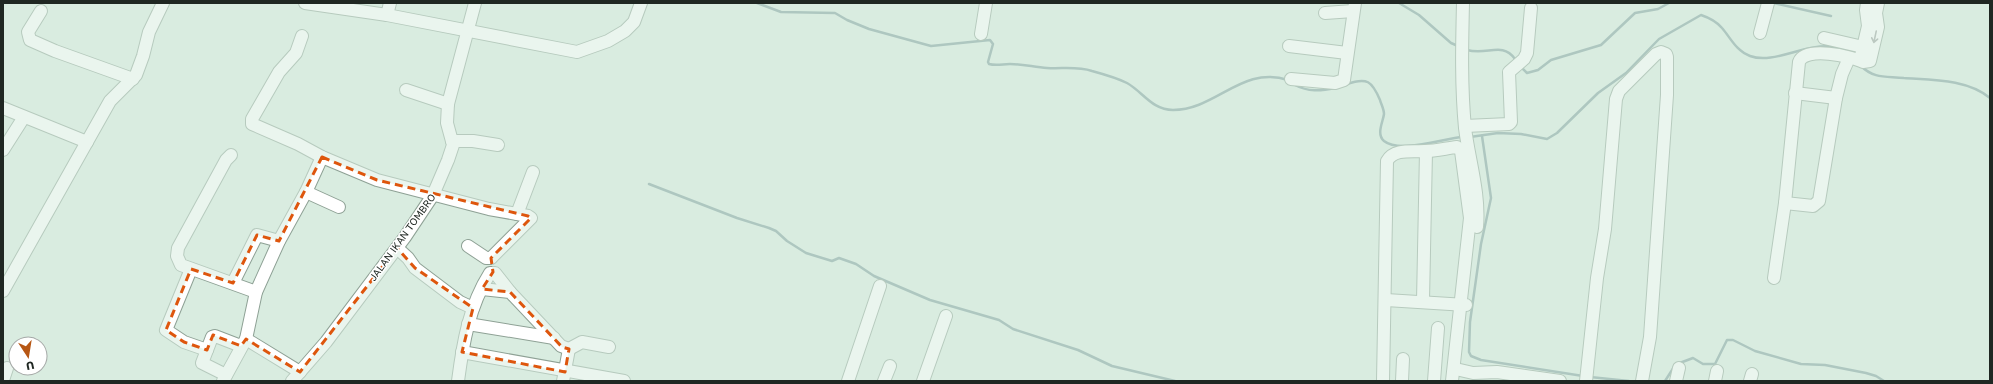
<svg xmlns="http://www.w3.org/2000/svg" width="1993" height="384" font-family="'Golos Text',sans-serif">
<rect width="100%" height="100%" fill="#d9ece0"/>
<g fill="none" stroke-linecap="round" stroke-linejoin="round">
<!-- stream -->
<g stroke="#7a999a" stroke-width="2.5">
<path d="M757 3 781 12 835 13 847 20 869 29 931 46 990 40 993 44 988 62 989 64C996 66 1003 64 1010 64 1022 64 1034 67 1047 68 1062 69 1077 66 1092 71 1103 74 1117 78 1127 83 1143 92 1152 110 1173 110 1216 110 1242 65 1288 80"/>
<polyline points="1399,3 1419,15 1451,43 1458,46"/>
<polyline points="1774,3 1831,16"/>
<path d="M1467 50C1487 56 1502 41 1515 59"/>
<path d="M1861 66C1874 79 1886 76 1904 78 1932 80 1967 79 1990 98"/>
<polyline points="1522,68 1527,73 1538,70 1551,60 1601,45 1635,13 1658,9 1669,3"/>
<path d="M1347 84C1367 77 1372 81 1380 100 1381 104 1384 109 1384 114 1383 122 1376 134 1384 141 1400 154 1444 138 1463 137"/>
<path d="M1295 85C1308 92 1321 91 1335 88"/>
<polyline points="1482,136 1491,198 1481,244 1470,322 1469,352 1471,356 1481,360 1583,376"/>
<path d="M1470 137 1498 133 1521 134 1547 139 1557 133 1598 93 1626 73 1659 39 1701 15C1707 17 1717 22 1722 28 1730 37 1736 51 1750 56 1775 65 1805 42 1835 47"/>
<polyline points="649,184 737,218 769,228 776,231 787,241 806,253 832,261 839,258 856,264 874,276 930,300 999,320 1013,329 1078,350 1112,366 1175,381"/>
<polyline points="1677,364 1693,358 1703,364 1715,364 1727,340 1733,340 1755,351 1801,364 1825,365 1866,373 1876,376 1884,381"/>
<polyline points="1590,377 1629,381"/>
<polyline points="1665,381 1674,367"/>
</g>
<!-- minor casing -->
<g stroke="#8ea195" stroke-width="14">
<g id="minor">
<polyline points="305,3 387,15 577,52 608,41 625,31 634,22 641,3"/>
<path d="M1463 3C1462 45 1461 86 1465 128 1469 160 1480 194 1477 227"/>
<polyline points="41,11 28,32 30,40 55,51 133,79"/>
<polyline points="1325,13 1353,11"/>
<polyline points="387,15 390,3"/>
<polyline points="1760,33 1768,3"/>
<polyline points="981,34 986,3"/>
<polyline points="302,36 296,53 279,72 252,119 252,124 298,144 322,157 377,180 489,209 528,216 531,218 491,258"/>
<polyline points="1824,38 1863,47"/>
<polyline points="1289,46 1347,53"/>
<polyline points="1860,60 1868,26 1866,10 1867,3"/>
<polyline points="1291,79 1335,83 1344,80 1355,3"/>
<polyline points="406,90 448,104"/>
<polyline points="1795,93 1836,98"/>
<polyline points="3,108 87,142"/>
<polyline points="1465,126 1509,124 1511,122 1509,72 1524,59 1527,53 1531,8"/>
<polyline points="452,141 473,141 498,145"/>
<polyline points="3,150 24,117"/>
<polyline points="231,155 226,160 178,248 177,256 181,265 256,292"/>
<polyline points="306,192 339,207"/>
<polyline points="1785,203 1813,206 1819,201 1836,98 1842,74 1849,58"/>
<polyline points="517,214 533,172"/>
<polyline points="468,246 486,258 491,258"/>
<polyline points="397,248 408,258 415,268 460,302 473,308"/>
<polyline points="191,269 166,330 184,342 207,350"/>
<path d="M1774 278 1785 203 1799 62C1805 46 1851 56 1863 62L1870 61 1878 27 1876 13 1878 3"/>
<polyline points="233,283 257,235 279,241"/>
<polyline points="482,289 510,292 561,346 569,349 563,381"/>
<polyline points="3,291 110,101 136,75 143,56 149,32 163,3"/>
<polyline points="1386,300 1466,305"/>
<polyline points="1423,301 1426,151"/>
<polyline points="468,324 554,338"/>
<polyline points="246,339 300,372"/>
<polyline points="569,349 582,342 609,347"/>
<polyline points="462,352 624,381"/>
<polyline points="1460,370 1473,373 1497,372 1560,381"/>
<polyline points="226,375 202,363 212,337 215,336 241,346"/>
<polyline points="3,380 7,368"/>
<polyline points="223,381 246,339 256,292 279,241 306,192 322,157"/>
<polyline points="292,381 326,342 405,237 433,195 448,160 453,145 447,123 448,104 475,3"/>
<path d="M458 381C463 343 469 306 490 273H495L510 292"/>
<polyline points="848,381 880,286"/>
<polyline points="884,381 890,366"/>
<polyline points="923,381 946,316"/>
<path d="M1383 381 1387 161C1394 148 1413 152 1425 151 1436 151 1447 148 1457 147L1461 151 1470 218 1452 381"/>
<polyline points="1402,381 1403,359"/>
<polyline points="1434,381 1438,328"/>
<polyline points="1586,381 1597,278 1605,229 1616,99 1619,91 1656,54 1661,52 1666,54 1667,57 1667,95 1650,337 1642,381"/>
<polyline points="1676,381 1679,368"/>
<polyline points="1715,381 1717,371"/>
<polyline points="1750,381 1752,374"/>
</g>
</g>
<!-- minor -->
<use href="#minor" stroke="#fff" stroke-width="12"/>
</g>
<!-- one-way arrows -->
<defs><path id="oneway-shaft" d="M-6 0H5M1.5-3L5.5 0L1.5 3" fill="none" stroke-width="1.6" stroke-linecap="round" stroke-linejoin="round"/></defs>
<use stroke="#9a9e9c" href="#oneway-shaft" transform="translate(1875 37) rotate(102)"/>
<!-- marked area -->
<path d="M0 0H1993V384H0ZM322 157 377 180 528 216 531 218 491 258 493 272 482 289 510 292 562 347 569 349 565 372 462 352 473 308 415 268 397 248 300 372 246 339 241 346 213 335 207 350 184 342 166 330 191 269 233 283 257 235 279 241Z" fill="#d9ece0" fill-opacity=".55" fill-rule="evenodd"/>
<path fill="none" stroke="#de560d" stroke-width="3" stroke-dasharray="8 5" stroke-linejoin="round" d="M322 157 377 180 528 216 531 218 491 258 493 272 482 289 510 292 562 347 569 349 565 372 462 352 473 308 415 268 397 248 300 372 246 339 241 346 213 335 207 350 184 342 166 330 191 269 233 283 257 235 279 241Z"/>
<g text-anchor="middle" stroke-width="3" stroke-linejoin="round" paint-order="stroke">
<!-- street labels -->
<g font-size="10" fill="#1f2722" stroke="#fff">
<text transform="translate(402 237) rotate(-54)" y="4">JALAN IKAN TOMBRO</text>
</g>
</g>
<!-- border -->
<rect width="1993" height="384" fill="none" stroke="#1f2722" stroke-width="8"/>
<!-- north arrow -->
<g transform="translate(28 356) rotate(168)"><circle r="19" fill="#ffffff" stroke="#a5a9a7"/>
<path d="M0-3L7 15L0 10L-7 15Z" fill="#b75714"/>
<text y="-6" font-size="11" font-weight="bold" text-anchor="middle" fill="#1f2722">U</text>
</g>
</svg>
